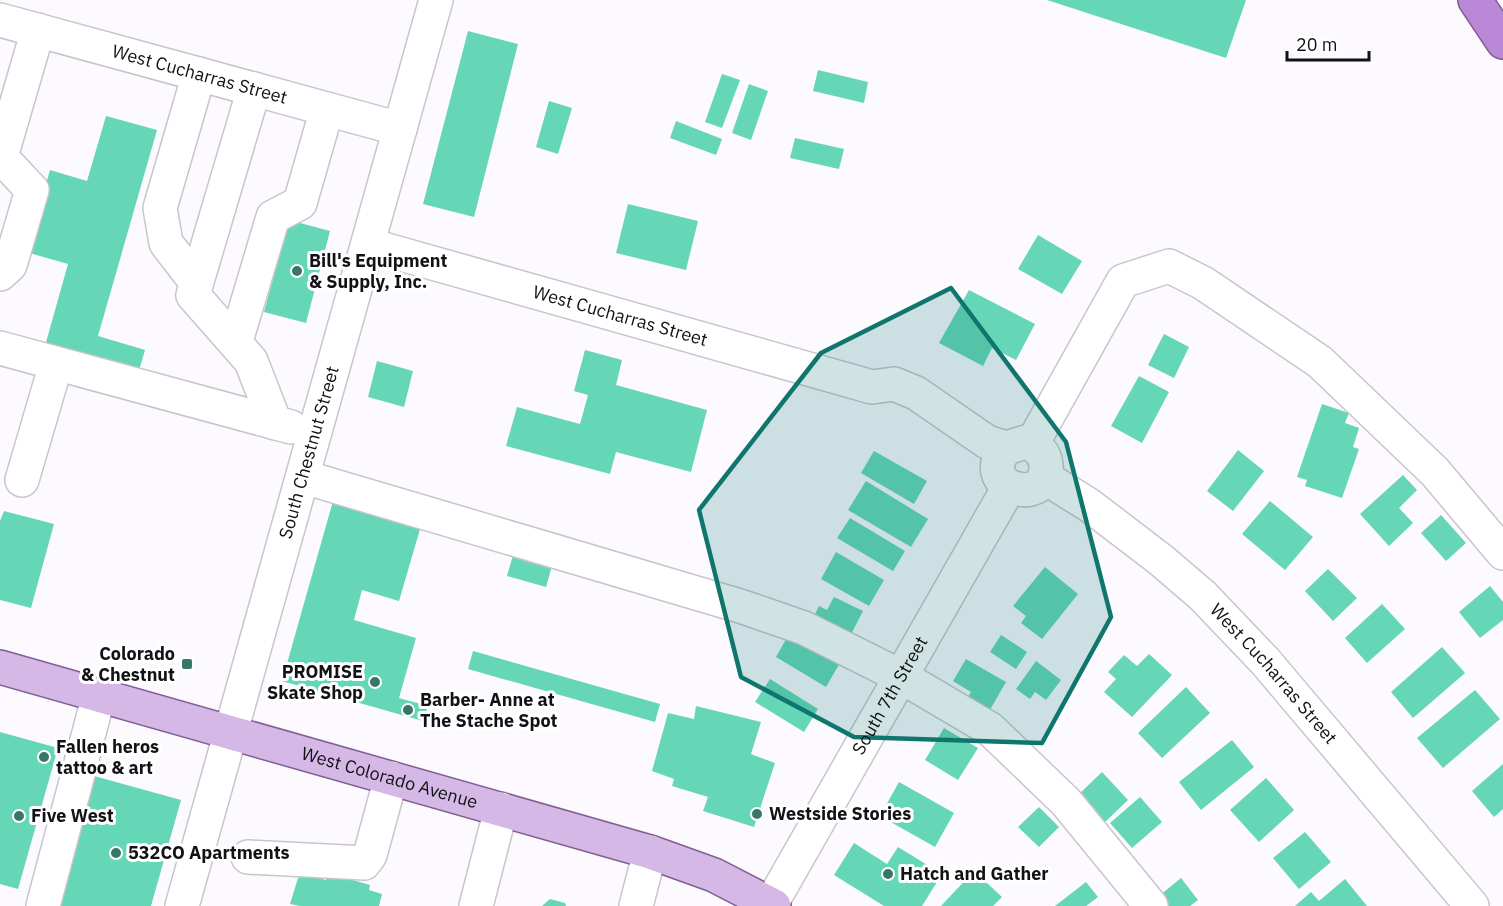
<svg xmlns="http://www.w3.org/2000/svg" width="1503" height="906" font-family="'IBM Plex Sans',sans-serif">
<rect width="100%" height="100%" fill="#fcf9ff"/>
<!-- building -->
<g fill="#65d7b6">
<polygon points="1047,0 1246,0 1226,58"/>
<polygon points="468,31 518,44 474,217 423,204"/>
<polygon points="818,70 868,82 864,103 813,91"/>
<polygon points="722,74 740,80 722,128 705,122"/>
<polygon points="749,84 768,91 751,140 732,133"/>
<polygon points="549,101 572,108 558,154 536,147"/>
<polygon points="106,116 157,130 98,336 145,350 138,374 45,346 68,264 26,252 50,170 87,181"/>
<polygon points="676,121 722,139 716,155 670,138"/>
<polygon points="795,138 844,149 839,169 790,158"/>
<polygon points="628,204 698,221 686,270 616,253"/>
<polygon points="289,220 330,231 306,323 264,312"/>
<polygon points="1038,235 1082,261 1062,294 1018,269"/>
<polygon points="969,290 1035,324 1016,360 992,348 983,366 939,343"/>
<polygon points="1164,334 1189,347 1174,378 1148,365"/>
<polygon points="585,350 622,360 616,385 707,410 691,472 616,452 610,474 506,446 517,407 580,424 588,395 574,391"/>
<polygon points="377,361 413,371 404,407 368,397"/>
<polygon points="1139,376 1169,392 1142,443 1111,426"/>
<polygon points="1322,404 1349,413 1345,423 1359,428 1353,447 1359,449 1342,498 1305,486 1307,480 1297,477"/>
<polygon points="1238,450 1264,471 1233,511 1207,491"/>
<polygon points="874,451 927,481 914,504 861,473"/>
<polygon points="1403,475 1417,490 1399,508 1413,523 1389,546 1360,514"/>
<polygon points="866,481 928,519 911,547 848,510"/>
<polygon points="335,494 423,519 399,601 362,590 354,620 416,638 399,698 428,706 423,721 282,681"/>
<polygon points="1270,501 1313,537 1285,570 1242,534"/>
<polygon points="4,511 54,524 31,608 0,600 0,521"/>
<polygon points="1441,515 1466,543 1446,561 1421,533"/>
<polygon points="850,518 905,551 893,571 837,538"/>
<polygon points="836,552 884,580 869,606 821,579"/>
<polygon points="513,555 552,566 546,587 507,576"/>
<polygon points="1045,567 1078,594 1042,639 1021,623 1026,616 1013,606"/>
<polygon points="1328,569 1357,598 1333,621 1305,591"/>
<polygon points="1490,586 1503,602 1503,620 1480,638 1459,612"/>
<polygon points="834,597 863,611 848,640 811,622 819,606 827,610"/>
<polygon points="1382,604 1405,629 1367,663 1345,638"/>
<polygon points="790,632 841,661 826,687 776,657"/>
<polygon points="1001,635 1027,652 1016,669 990,652"/>
<polygon points="1442,647 1465,673 1413,718 1391,692"/>
<polygon points="473,651 660,704 655,722 468,669"/>
<polygon points="1149,654 1172,675 1132,717 1104,692 1116,679 1108,672 1124,655 1137,666"/>
<polygon points="966,659 1006,682 983,722 961,709 971,692 953,681"/>
<polygon points="1036,661 1061,680 1046,700 1035,692 1030,699 1016,689"/>
<polygon points="770,679 818,709 804,732 755,702"/>
<polygon points="1186,687 1210,713 1162,758 1138,733"/>
<polygon points="1475,690 1500,719 1443,768 1417,738"/>
<polygon points="696,706 761,722 751,754 775,763 754,827 703,811 708,797 672,786 674,779 652,771 668,713 694,719"/>
<polygon points="944,728 978,748 958,780 925,760"/>
<polygon points="0,732 58,748 18,889 0,884"/>
<polygon points="1232,740 1254,767 1201,810 1179,782"/>
<polygon points="1503,764 1503,809 1494,817 1472,791"/>
<polygon points="1102,772 1128,800 1103,824 1077,796"/>
<polygon points="87,774 181,800 151,906 52,906"/>
<polygon points="1266,778 1294,810 1259,842 1230,810"/>
<polygon points="899,782 954,813 935,847 880,816"/>
<polygon points="1140,797 1162,822 1132,848 1110,823"/>
<polygon points="1039,807 1059,827 1039,847 1018,827"/>
<polygon points="1305,832 1331,862 1299,889 1273,858"/>
<polygon points="854,843 887,864 898,847 942,874 922,906 884,906 834,875"/>
<polygon points="974,871 1002,897 993,906 941,906"/>
<polygon points="329,873 370,885 369,890 382,894 379,906 300,906 290,904 298,878 304,874 326,880"/>
<polygon points="1181,878 1198,900 1190,906 1167,906 1159,896"/>
<polygon points="1345,879 1367,906 1295,906 1311,892 1319,901"/>
<polygon points="1086,882 1098,897 1086,906 1055,906"/>
<polygon points="550,899 565,903 566,906 542,906"/>
</g>
<g fill="none" stroke-linecap="round" stroke-linejoin="round">
<!-- minor casing -->
<g stroke="#c9c5cb" stroke-width="36">
<g id="minor">
<path id="s1" d="M0 20 400 129"/>
<polyline points="254,89 193,295 251,361 275,423"/>
<path id="s2" d="M369 245 872 387 894 384 916 393 987 442 1006 448 1026 442C1037 446 1045 453 1046 465 1051 508 972 490 1006 448"/>
<polyline points="0,274 10,265 32,190 1,157 38,30"/>
<polyline points="196,282 166,243 160,208 199,74"/>
<polyline points="236,341 273,217 300,203 327,109"/>
<polyline points="0,348 291,427"/>
<polyline points="1032,444 1123,281 1169,266 1203,283 1320,362 1435,472 1503,553"/>
<polyline points="304,477 740,606 804,628 902,677 990,729 1066,802 1151,906"/>
<path id="s3" d="M1044 477 1089 505 1161 560 1203 596 1265 661 1472 906"/>
<polyline points="22,480 56,364"/>
<polyline points="248,857 364,863 370,855 391,778"/>
<path id="s4" d="M771 904 1009 487"/>
<polyline points="43,906 99,695"/>
<path id="s5" d="M182 906 436 0"/>
<polyline points="476,906 501,809"/>
<polyline points="636,906 650,852"/>
</g>
</g>
<!-- major casing -->
<g stroke="#7f5e92" stroke-width="36">
<g id="major">
<path id="s6" d="M0 667 650 852 714 875 774 906"/>
</g>
</g>
<!-- highway casing -->
<g stroke="#7f5e92" stroke-width="36">
<polyline id="highway" points="1475,0 1503,42"/>
</g>
<!-- minor -->
<use href="#minor" stroke="#fff" stroke-width="33"/>
<!-- major -->
<use href="#major" stroke="#d6b8e7" stroke-width="33"/>
<!-- highway -->
<use href="#highway" stroke="#ba88d7" stroke-width="33"/>
</g>
<!-- marked area -->
<path fill="#0f766e" fill-opacity="0.2" stroke="#0f766e" stroke-width="4.5" stroke-linejoin="round" d="M951 288 1066 442 1111 617 1042 743 854 737 741 677 699 510 821 353Z"/>
<!-- markers -->
<g fill="#377764" stroke="#fff" stroke-width="2">
<circle cx="297" cy="271" r="6"/>
<rect x="181" y="658" width="12" height="12" rx="3"/>
<circle cx="375" cy="682" r="6"/>
<circle cx="408" cy="710" r="6"/>
<circle cx="44" cy="757" r="6"/>
<circle cx="757" cy="814" r="6"/>
<circle cx="19" cy="816" r="6"/>
<circle cx="116" cy="853" r="6"/>
<circle cx="888" cy="874" r="6"/>
</g>
<g text-anchor="middle" stroke-width="6" stroke-linejoin="round" paint-order="stroke">
<!-- street labels -->
<g font-size="18" fill="#121113" stroke="#fff">
<text dy="6" stroke="none"><textPath href="#s1" startOffset="207">West Cucharras Street</textPath></text>
<text dy="6" stroke="none"><textPath href="#s2" startOffset="261">West Cucharras Street</textPath></text>
<text dy="6" stroke="none"><textPath href="#s5" startOffset="471">South Chestnut Street</textPath></text>
<text dy="6" stroke="none"><textPath href="#s3" startOffset="304">West Cucharras Street</textPath></text>
<text dy="6" stroke="none"><textPath href="#s4" startOffset="240">South 7th Street</textPath></text>
<text dy="6" stroke="none"><textPath href="#s6" startOffset="405">West Colorado Avenue</textPath></text>
</g>
<!-- poi labels -->
<g font-size="18" font-weight="bold" fill="#121113" stroke="#fff" text-anchor="start">
<text x="309" y="267">Bill's Equipment<tspan x="309" dy="21">&amp; Supply, Inc.</tspan></text>
<text x="175" y="660" text-anchor="end">Colorado<tspan x="175" dy="21">&amp; Chestnut</tspan></text>
<text x="363" y="678" text-anchor="end">PROMISE<tspan x="363" dy="21">Skate Shop</tspan></text>
<text x="420" y="706">Barber- Anne at<tspan x="420" dy="21">The Stache Spot</tspan></text>
<text x="56" y="753">Fallen heros<tspan x="56" dy="21">tattoo &amp; art</tspan></text>
<text x="769" y="820">Westside Stories</text>
<text x="31" y="822">Five West</text>
<text x="128" y="859">532CO Apartments</text>
<text x="900" y="880">Hatch and Gather</text>
</g>
</g>
<!-- scale -->
<path d="M1287 51v9h82v-9" fill="none" stroke="#121113" stroke-width="3"/>
<text x="1296" y="51" font-size="18" fill="#121113" stroke="#ffffff" stroke-width="4.5" paint-order="stroke">20 m</text>
</svg>
